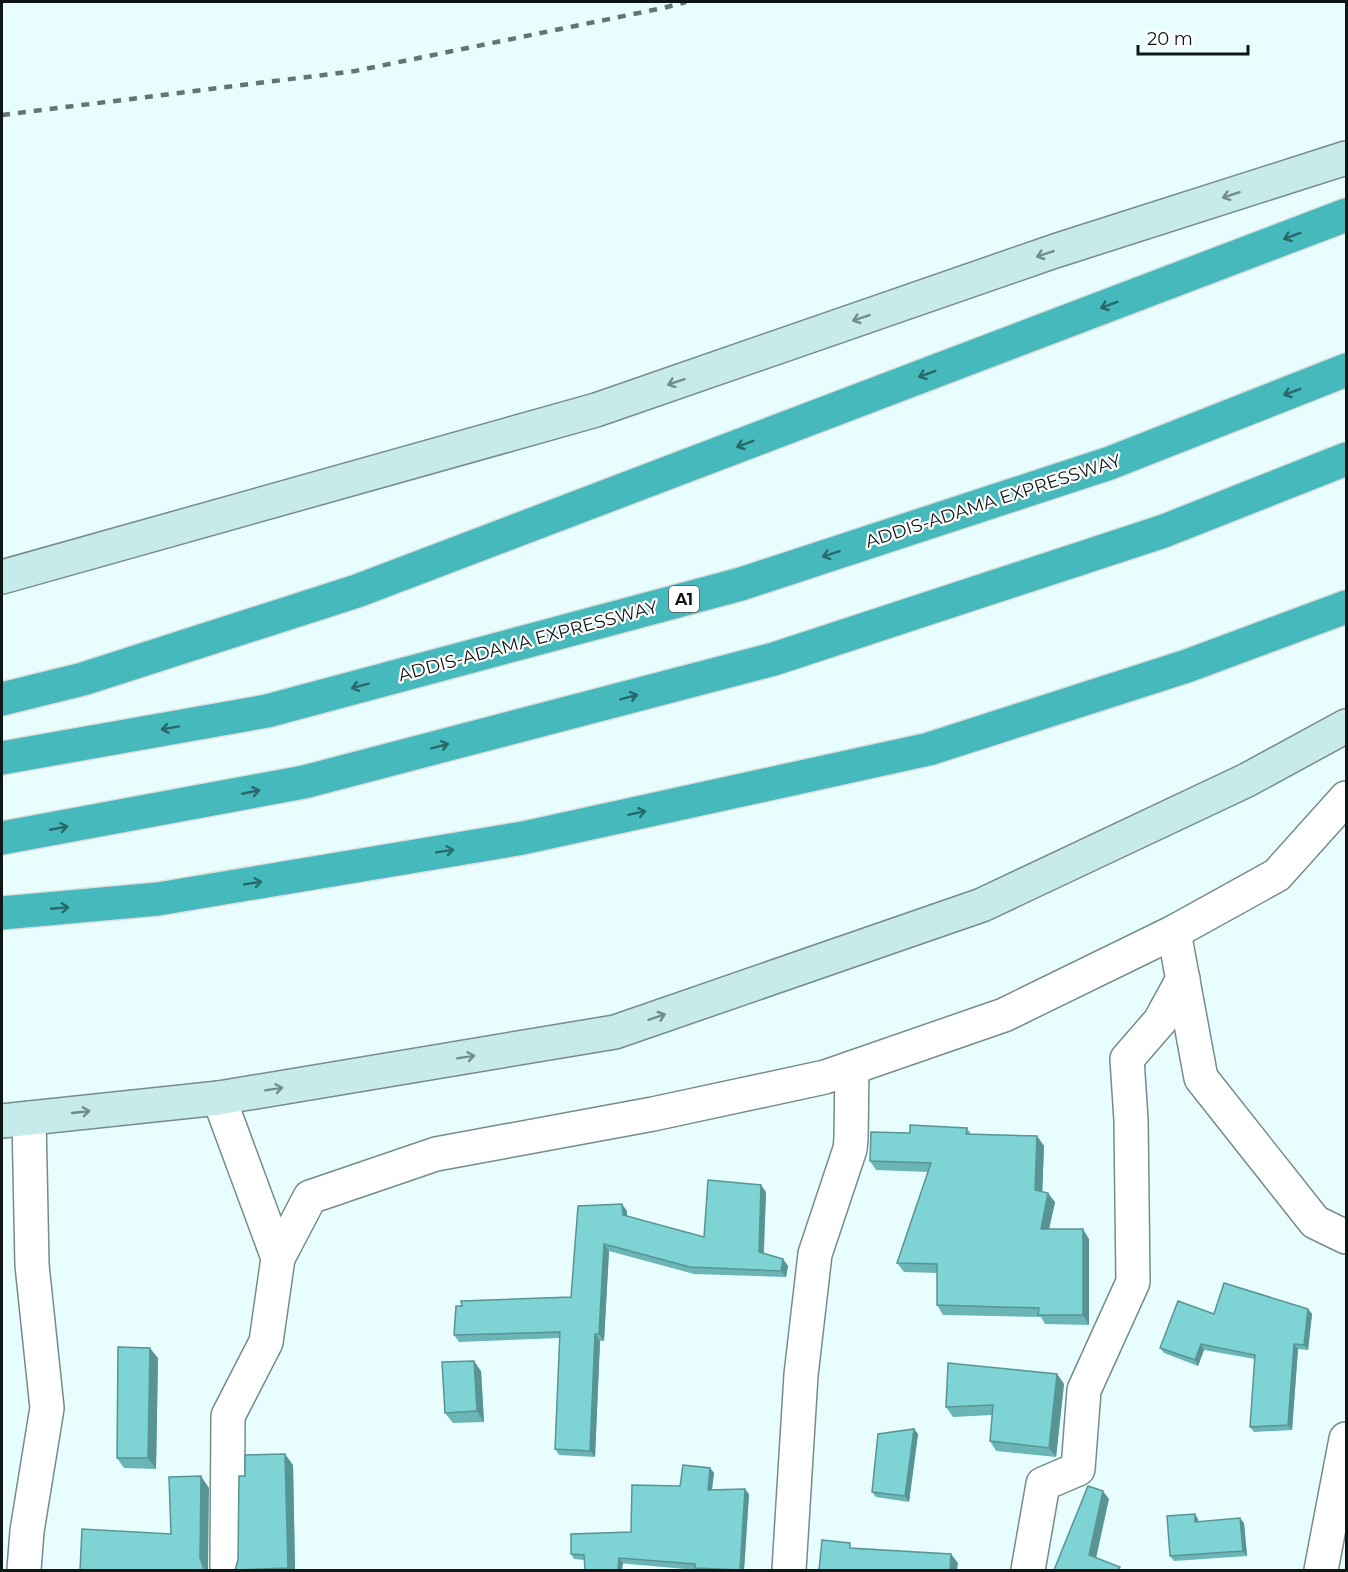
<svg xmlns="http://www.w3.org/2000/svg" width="1348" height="1572" font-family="Montserrat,sans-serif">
<rect width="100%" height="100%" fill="#e8fefe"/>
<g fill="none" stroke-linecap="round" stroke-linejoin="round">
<!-- street casing -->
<g stroke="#778b8b" stroke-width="36">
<g id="street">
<polyline points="1346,798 1277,875 1174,932 1201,1078 1315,1222 1346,1237"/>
<polyline points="219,1098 278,1258 266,1342 228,1416 227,1570"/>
<polyline points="278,1258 310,1197 436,1154 653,1114 825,1077 1004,1015 1174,932"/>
<polyline points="24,1570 27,1531 47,1408 32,1265 29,1118"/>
<polyline points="789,1570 801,1375 815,1254 850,1149 851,1139 852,1068"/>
<polyline points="1028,1570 1043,1484 1078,1469 1084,1390 1133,1282 1131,1120 1127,1059 1160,1021 1183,979"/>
<polyline points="1321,1570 1346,1439"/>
</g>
</g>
<!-- secondary casing -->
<g stroke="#778b8b" stroke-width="36">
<g id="secondary">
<polyline points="2,577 596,410 1055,251 1346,158"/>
<polyline points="2,1121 219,1098 615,1032 982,905 1247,780 1346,726"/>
</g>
</g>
<!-- highway casing -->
<g stroke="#dddede" stroke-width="36">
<g id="highway">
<polyline points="2,699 83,679 357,591 1346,215"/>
<polyline points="2,758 267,711 741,584 1110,463 1346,370"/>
<polyline points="2,838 304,782 774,659 1164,531 1346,459"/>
<polyline points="2,913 158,899 523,838 929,749 1187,666 1346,607"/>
</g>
</g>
<!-- street -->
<use href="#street" stroke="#fff" stroke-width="33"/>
<!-- secondary -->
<use href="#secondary" stroke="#c7eaeb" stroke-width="33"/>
<!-- highway -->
<use href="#highway" stroke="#45b9bc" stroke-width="33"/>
<!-- rail -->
<polyline stroke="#667373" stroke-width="4.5" stroke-dasharray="8 8" stroke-linecap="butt" points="2,115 355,71 663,8 686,2"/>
</g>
<!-- wall -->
<g fill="#6cb5b6">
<polygon points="967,1128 971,1134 1037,1136 1044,1146 1042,1192 1055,1202 1049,1229 1089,1239 1089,1325 1045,1324 1041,1317 943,1315 937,1305 937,1273 904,1272 897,1263 928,1172 876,1170 870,1161 910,1133"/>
<polygon points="766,1192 764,1254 783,1259 788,1266 786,1277 694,1274 609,1251 604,1341 600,1341 595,1457 559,1455 555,1449 560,1338 459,1342 454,1335 462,1306 571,1297 578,1206 627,1211 627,1217 704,1237"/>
<polygon points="1308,1309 1312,1314 1308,1350 1298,1349 1292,1430 1254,1432 1250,1427 1255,1359 1204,1350 1198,1366 1164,1353 1160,1348 1214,1314"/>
<polygon points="158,1358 156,1469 124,1468 117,1458"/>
<polygon points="481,1371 484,1422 453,1423 445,1413"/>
<polygon points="1057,1374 1064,1384 1056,1457 996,1451 990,1441 992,1415 953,1417 946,1407"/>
<polygon points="914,1429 918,1434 909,1502 876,1497 872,1492"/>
<polygon points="293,1465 295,1570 235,1570 238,1560 245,1476"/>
<polygon points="710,1468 714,1473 712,1490 749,1494 744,1570 696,1570 574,1559 571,1554 631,1532 680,1486"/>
<polygon points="1198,1519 1198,1522 1244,1523 1247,1556 1174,1561 1170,1556"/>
</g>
<!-- shaded-wall -->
<g fill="#589494">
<polygon points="1037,1136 1044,1146 1042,1200 1035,1190"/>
<polygon points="761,1185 766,1192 763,1259 759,1252"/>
<polygon points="1048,1193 1055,1202 1047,1238 1041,1229"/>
<polygon points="622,1204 627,1211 627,1222 623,1215"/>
<polygon points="1083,1229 1089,1239 1089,1325 1083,1315"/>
<polygon points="604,1244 609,1251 604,1341 599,1334"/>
<polygon points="783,1259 788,1266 786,1277 781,1271"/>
<polygon points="1308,1309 1312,1314 1308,1350 1304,1345"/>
<polygon points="595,1334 600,1341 595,1457 590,1451"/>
<polygon points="1201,1344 1204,1350 1198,1366 1195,1360"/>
<polygon points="1294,1344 1298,1349 1292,1430 1288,1425"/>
<polygon points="150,1348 158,1358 156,1469 148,1458"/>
<polygon points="474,1361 481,1371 484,1422 477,1411"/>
<polygon points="1057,1374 1064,1384 1056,1457 1049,1448"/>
<polygon points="914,1429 918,1434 909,1502 905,1496"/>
<polygon points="285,1454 293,1465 295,1570 290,1570 288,1568"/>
<polygon points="710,1468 714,1473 711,1495 708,1490"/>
<polygon points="201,1476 209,1488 208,1570 205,1570 200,1558"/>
<polygon points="745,1489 749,1494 744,1570 741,1570"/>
<polygon points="1103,1491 1109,1499 1095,1563 1089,1555"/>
<polygon points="1195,1514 1198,1519 1199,1528 1195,1522"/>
<polygon points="1240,1518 1244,1523 1247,1556 1243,1551"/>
<polygon points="951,1554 958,1563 957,1570 950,1570"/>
<polygon points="619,1558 623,1563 622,1570 618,1570"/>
</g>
<!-- building -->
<g fill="#7ed3d4" stroke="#589494" stroke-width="1.5">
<polygon points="910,1125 967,1128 966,1134 1037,1136 1035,1190 1048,1193 1041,1229 1083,1229 1083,1315 1038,1315 1039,1308 937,1305 937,1264 897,1263 931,1163 870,1161 871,1132 910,1133"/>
<polygon points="708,1180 761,1185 759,1252 783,1259 781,1271 690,1267 604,1244 599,1334 595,1334 590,1451 555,1449 560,1332 454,1335 456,1306 462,1306 461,1301 571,1297 578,1206 622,1204 623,1215 704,1237"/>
<polygon points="1224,1283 1308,1309 1304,1345 1294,1344 1288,1425 1250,1427 1255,1355 1201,1344 1195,1360 1160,1348 1178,1301 1214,1314"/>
<polygon points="118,1347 150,1348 148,1458 117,1458"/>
<polygon points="474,1361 477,1411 445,1413 442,1362"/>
<polygon points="948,1363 1057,1374 1049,1448 990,1441 993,1405 946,1407"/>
<polygon points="914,1429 905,1496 872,1492 878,1434"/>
<polygon points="285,1454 288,1568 235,1570 238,1560 239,1476 245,1476 245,1455"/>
<polygon points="683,1465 710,1468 708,1490 745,1489 740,1570 695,1568 695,1564 619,1558 618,1570 585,1570 584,1555 571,1554 571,1534 631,1532 632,1485 680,1486"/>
<polygon points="201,1476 200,1558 204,1570 80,1570 82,1529 171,1534 169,1477"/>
<polygon points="1088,1486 1103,1491 1089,1555 1120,1567 1118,1570 1054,1570"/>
<polygon points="1195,1514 1195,1522 1240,1518 1243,1551 1170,1556 1167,1516"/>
<polygon points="822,1540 850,1543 850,1548 951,1554 950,1570 819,1570"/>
</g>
<!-- one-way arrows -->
<defs><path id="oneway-shaft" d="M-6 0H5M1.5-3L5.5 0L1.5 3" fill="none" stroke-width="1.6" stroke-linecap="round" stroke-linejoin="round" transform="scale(1.5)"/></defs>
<g stroke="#748b8b">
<use href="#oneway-shaft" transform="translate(1231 195) rotate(162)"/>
<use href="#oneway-shaft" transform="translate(1045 254) rotate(161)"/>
<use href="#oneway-shaft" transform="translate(861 318) rotate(161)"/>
<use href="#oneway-shaft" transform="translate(676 382) rotate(161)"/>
<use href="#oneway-shaft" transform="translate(657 1017) rotate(-19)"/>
<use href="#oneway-shaft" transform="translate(466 1057) rotate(-9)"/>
<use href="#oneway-shaft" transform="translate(274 1089) rotate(-9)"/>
<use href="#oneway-shaft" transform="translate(81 1112) rotate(-6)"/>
</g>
<g stroke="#2a6869">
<use href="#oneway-shaft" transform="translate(1292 236) rotate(159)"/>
<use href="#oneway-shaft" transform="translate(1109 305) rotate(159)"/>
<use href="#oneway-shaft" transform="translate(927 374) rotate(159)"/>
<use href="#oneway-shaft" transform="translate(1292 392) rotate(159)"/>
<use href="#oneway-shaft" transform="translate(745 444) rotate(159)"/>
<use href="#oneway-shaft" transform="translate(831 554) rotate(162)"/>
<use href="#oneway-shaft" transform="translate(360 686) rotate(165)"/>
<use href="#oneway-shaft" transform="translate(629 697) rotate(-15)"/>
<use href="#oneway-shaft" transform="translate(170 728) rotate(170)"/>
<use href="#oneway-shaft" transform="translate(440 746) rotate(-15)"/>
<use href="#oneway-shaft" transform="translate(251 792) rotate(-11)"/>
<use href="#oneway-shaft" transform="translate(637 813) rotate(-12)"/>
<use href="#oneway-shaft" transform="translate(59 828) rotate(-11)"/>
<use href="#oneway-shaft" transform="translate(445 851) rotate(-9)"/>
<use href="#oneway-shaft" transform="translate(253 883) rotate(-9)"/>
<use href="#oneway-shaft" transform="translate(60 908) rotate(-5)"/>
</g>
<g text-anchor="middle" stroke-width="4.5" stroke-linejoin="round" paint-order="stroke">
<!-- shield labels -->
<rect fill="#fff" stroke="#575c5c" stroke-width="1.5" x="669" y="586" width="30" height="26" rx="4.5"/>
<g font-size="16" font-weight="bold" fill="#0f1616">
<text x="684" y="605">A1</text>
</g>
<!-- street labels -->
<g font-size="18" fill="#0f1616" stroke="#fff">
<text transform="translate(993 501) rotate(-18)" y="6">ADDIS-ADAMA EXPRESSWAY</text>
<text transform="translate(528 641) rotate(-15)" y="6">ADDIS-ADAMA EXPRESSWAY</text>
</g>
</g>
<!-- border -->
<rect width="1348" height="1572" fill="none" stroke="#0f1616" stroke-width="6"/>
<!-- scale -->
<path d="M1138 45v9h110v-9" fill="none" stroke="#0f1616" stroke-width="3"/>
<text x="1147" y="45" font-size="18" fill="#0f1616" stroke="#ffffff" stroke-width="4.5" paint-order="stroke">20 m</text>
</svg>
